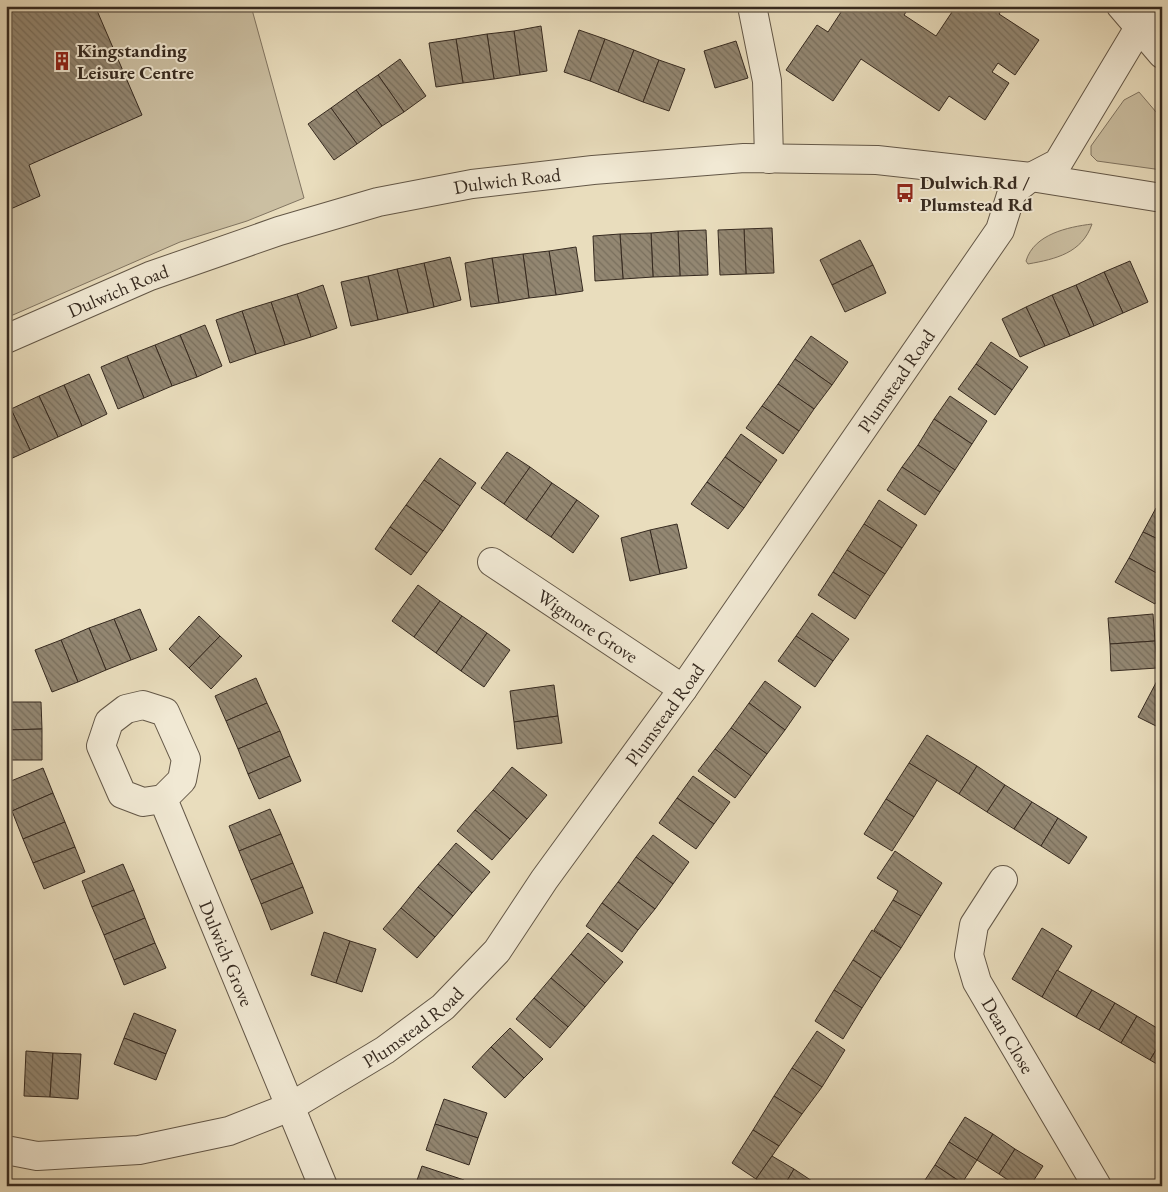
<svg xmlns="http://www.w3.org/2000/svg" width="1168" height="1192" font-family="'EB Garamond',serif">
<defs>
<pattern id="building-back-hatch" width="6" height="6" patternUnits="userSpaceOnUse" patternTransform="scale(1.25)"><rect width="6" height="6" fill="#938772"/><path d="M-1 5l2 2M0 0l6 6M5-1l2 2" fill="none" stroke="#796f5d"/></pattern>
</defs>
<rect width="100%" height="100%" fill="#e9ddbd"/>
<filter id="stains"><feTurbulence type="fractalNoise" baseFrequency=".004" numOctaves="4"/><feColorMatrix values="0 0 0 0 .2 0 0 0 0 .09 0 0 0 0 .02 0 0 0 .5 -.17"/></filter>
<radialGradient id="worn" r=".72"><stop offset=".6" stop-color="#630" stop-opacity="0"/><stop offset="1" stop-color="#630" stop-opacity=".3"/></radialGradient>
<!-- grass -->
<g fill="#cbbfa2" stroke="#807461">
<polygon points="6,6 251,6 304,198 247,221 180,242 6,318"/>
<polygon points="1139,92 1162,119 1162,170 1097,161 1091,155 1091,146 1124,100"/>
<path d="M1092 224C1082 253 1056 259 1028 264L1026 261C1034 234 1068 227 1092 224Z"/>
</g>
<!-- building -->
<g fill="url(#building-back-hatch)" stroke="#362a20">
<polygon points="6,6 95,6 142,115 29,165 40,196 6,211"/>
<polygon points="845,6 910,6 904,15 936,36 956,6 1004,6 999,14 1039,40 1015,75 998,63 992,72 1009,83 985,120 949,96 939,111 861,59 833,101 786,70 817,25 828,32"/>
<polygon points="541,26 547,71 520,75 514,31"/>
<polygon points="579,30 605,39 590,81 564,72"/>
<polygon points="514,31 520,75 494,79 487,34"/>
<polygon points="487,34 494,79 463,83 456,39"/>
<polygon points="456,39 463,83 436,87 429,43"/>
<polygon points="605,39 634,50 618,92 590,81"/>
<polygon points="736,41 748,78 715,88 704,51"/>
<polygon points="634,50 659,60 643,102 618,92"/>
<polygon points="400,59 426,96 404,112 378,75"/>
<polygon points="659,60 685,69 669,111 643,102"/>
<polygon points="378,75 404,112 382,126 356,90"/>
<polygon points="356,90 382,126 357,144 331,108"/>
<polygon points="331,108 357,144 334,160 308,124"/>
<polygon points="772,228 774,273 746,274 744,229"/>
<polygon points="744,229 746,274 720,275 718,230"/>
<polygon points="706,230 708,275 680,276 678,231"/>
<polygon points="678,231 680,276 653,277 651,233"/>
<polygon points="651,233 653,277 623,279 620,234"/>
<polygon points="620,234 623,279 595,281 593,236"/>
<polygon points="860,240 873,265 832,285 820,260"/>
<polygon points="576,247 583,291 556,295 549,251"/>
<polygon points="549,251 556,295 529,298 523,254"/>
<polygon points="523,254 529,298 499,303 492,258"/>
<polygon points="450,257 461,300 434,307 424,263"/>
<polygon points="492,258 499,303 471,307 465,263"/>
<polygon points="1130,261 1148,302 1123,313 1104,272"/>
<polygon points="424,263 434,307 408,313 397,269"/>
<polygon points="873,265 886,293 845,312 832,285"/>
<polygon points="397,269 408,313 378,320 368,276"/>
<polygon points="1104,272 1123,313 1094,326 1076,285"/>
<polygon points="368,276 378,320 351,326 341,282"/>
<polygon points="323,285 337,328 311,337 297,294"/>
<polygon points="1076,285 1094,326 1070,336 1052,295"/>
<polygon points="297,294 311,337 285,345 271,302"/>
<polygon points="1052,295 1070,336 1045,346 1026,307"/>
<polygon points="271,302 285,345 256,354 242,311"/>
<polygon points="1026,307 1045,346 1020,357 1002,319"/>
<polygon points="242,311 256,354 230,363 216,320"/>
<polygon points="205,325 222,366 197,377 180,335"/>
<polygon points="180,335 197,377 172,386 155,345"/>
<polygon points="811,336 848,362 832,385 795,359"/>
<polygon points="991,342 1028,367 1012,390 976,364"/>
<polygon points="155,345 172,386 144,398 127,356"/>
<polygon points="127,356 144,398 118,409 101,367"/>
<polygon points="795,359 832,385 814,409 778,384"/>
<polygon points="976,364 1012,390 995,415 958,389"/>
<polygon points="89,374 107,414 82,426 64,385"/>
<polygon points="778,384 814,409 799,431 762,406"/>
<polygon points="64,385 82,426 58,437 39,396"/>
<polygon points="39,396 58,437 30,450 11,409"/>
<polygon points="950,396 987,421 972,444 934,419"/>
<polygon points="762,406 799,431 783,454 746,428"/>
<polygon points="11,409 30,450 6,461 6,412"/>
<polygon points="934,419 972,444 955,470 918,445"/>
<polygon points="741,434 777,460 761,483 725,457"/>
<polygon points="918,445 955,470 940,492 902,467"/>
<polygon points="507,452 530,467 504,504 481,488"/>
<polygon points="725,457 761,483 744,508 707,482"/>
<polygon points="440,458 476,483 460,506 424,480"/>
<polygon points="530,467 552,483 526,520 504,504"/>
<polygon points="902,467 940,492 925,515 887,490"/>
<polygon points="424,480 460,506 443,531 406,505"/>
<polygon points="707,482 744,508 728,529 691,504"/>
<polygon points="552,483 577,500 551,537 526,520"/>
<polygon points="577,500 599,516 573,553 551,537"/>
<polygon points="879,500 917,525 902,548 864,524"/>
<polygon points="406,505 443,531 427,553 390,527"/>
<polygon points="1156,508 1162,511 1162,541 1143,532"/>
<polygon points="677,524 687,568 660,574 650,530"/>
<polygon points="864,524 902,548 885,574 847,550"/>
<polygon points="390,527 427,553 411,575 375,549"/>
<polygon points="650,530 660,574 630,581 621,538"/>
<polygon points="1143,532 1162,541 1162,576 1129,558"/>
<polygon points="847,550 885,574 870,596 833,572"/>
<polygon points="1129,558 1162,576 1162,591 1155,604 1115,582"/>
<polygon points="833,572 870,596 855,619 818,595"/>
<polygon points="418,585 440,601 414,637 392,621"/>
<polygon points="440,601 462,616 436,653 414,637"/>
<polygon points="140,609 157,650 131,660 114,619"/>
<polygon points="812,613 849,639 833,661 796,636"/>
<polygon points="1153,614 1155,641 1110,644 1108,618"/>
<polygon points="199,616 220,636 189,668 169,649"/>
<polygon points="462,616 487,633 461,671 436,653"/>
<polygon points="114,619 131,660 106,670 89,628"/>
<polygon points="89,628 106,670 78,682 61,640"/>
<polygon points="487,633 510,650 484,687 461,671"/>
<polygon points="220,636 242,656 211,689 189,668"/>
<polygon points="796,636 833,661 815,687 778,661"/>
<polygon points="61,640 78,682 52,692 35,650"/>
<polygon points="1155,641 1157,668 1111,671 1110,644"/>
<polygon points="1159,677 1162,679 1162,729 1138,717"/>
<polygon points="256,678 267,703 226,721 215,696"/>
<polygon points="765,681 801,707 785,730 749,703"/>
<polygon points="554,685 558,716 514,722 510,691"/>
<polygon points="6,702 41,702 42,729 6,730"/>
<polygon points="267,703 280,731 238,749 226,721"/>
<polygon points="749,703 785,730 767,754 731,728"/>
<polygon points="558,716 562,743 517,749 514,722"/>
<polygon points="731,728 767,754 751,776 715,749"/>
<polygon points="42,729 42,760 6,760 6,730"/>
<polygon points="280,731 290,756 248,774 238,749"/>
<polygon points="927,735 977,766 959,794 909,763"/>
<polygon points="715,749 751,776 735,798 698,771"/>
<polygon points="290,756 301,781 259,799 248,774"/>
<polygon points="909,763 937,780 914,817 886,799"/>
<polygon points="977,766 1005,785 987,812 959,794"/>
<polygon points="512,767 547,795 527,819 493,790"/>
<polygon points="43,768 53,793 12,811 6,798 6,783"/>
<polygon points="693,776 730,802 714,824 677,798"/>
<polygon points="1005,785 1032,802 1014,829 987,812"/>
<polygon points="493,790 527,819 510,839 475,810"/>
<polygon points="53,793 65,822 23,839 12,811"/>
<polygon points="677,798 714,824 696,849 659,823"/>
<polygon points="886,799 914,817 892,851 864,834"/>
<polygon points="1032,802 1058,818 1041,846 1014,829"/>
<polygon points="270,809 281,834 239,851 229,826"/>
<polygon points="475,810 510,839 492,860 457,831"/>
<polygon points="1058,818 1087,837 1069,864 1041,846"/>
<polygon points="65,822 75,847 33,863 23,839"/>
<polygon points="281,834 293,863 251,880 239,851"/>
<polygon points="653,835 689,862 673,884 636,857"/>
<polygon points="456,843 490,872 472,893 438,864"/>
<polygon points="75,847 85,872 44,889 33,863"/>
<polygon points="895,851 942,883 921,916 893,900 898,891 877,878"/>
<polygon points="636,857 673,884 655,909 618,882"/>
<polygon points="293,863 303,887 261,904 251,880"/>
<polygon points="123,864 134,890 92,907 82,881"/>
<polygon points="438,864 472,893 453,916 418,887"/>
<polygon points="618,882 655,909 638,930 602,903"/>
<polygon points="303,887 313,913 271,930 261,904"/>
<polygon points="418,887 453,916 435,937 401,908"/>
<polygon points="134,890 145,918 104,935 92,907"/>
<polygon points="893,900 921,916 901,948 874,930"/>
<polygon points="602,903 638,930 622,952 586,926"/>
<polygon points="401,908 435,937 417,958 383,929"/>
<polygon points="145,918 155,943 114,960 104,935"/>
<polygon points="1042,928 1072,946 1042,997 1012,979"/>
<polygon points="872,930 901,948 881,978 853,960"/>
<polygon points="324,932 350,941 336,983 311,975"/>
<polygon points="588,933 623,962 605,983 571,954"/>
<polygon points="350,941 376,949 362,992 336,983"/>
<polygon points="155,943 166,968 124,985 114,960"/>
<polygon points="571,954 605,983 585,1007 551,978"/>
<polygon points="853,960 881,978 862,1008 834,990"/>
<polygon points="1057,970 1092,990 1076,1017 1042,997"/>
<polygon points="551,978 585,1007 568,1027 534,998"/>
<polygon points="834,990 862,1008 843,1039 815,1021"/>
<polygon points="1092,990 1115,1003 1099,1030 1076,1017"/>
<polygon points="534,998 568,1027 550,1048 516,1019"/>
<polygon points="1115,1003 1137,1016 1121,1043 1099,1030"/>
<polygon points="134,1013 176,1030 166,1054 124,1038"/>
<polygon points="1137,1016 1162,1031 1162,1040 1150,1060 1121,1043"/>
<polygon points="510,1028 543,1059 524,1078 491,1047"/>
<polygon points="817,1031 845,1050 822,1087 792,1068"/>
<polygon points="124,1038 166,1054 156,1080 114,1064"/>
<polygon points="1162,1040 1162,1067 1150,1060"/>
<polygon points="491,1047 524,1078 505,1098 472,1067"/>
<polygon points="26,1051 53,1053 50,1097 24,1096"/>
<polygon points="53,1053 81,1054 78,1099 50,1097"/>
<polygon points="792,1068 822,1087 802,1114 774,1096"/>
<polygon points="774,1096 802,1114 779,1146 753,1130"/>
<polygon points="444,1099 487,1113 478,1138 435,1124"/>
<polygon points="965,1117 993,1134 977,1160 949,1142"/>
<polygon points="435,1124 478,1138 469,1165 426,1150"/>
<polygon points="753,1130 779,1146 756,1179 732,1163"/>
<polygon points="993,1134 1015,1149 999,1174 977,1160"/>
<polygon points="949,1142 977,1160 962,1183 935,1165"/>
<polygon points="1015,1149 1043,1166 1030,1186 1017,1186 999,1174"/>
<polygon points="772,1156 794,1169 784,1186 765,1186 756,1179"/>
<polygon points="935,1165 962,1183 960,1186 921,1186"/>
<polygon points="422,1166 464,1180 463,1186 415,1186"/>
<polygon points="794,1169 815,1183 814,1186 784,1186"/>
</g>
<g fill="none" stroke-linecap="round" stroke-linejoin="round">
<!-- minor casing -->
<g stroke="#635747" stroke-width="30">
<g id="minor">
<polyline points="752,6 767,81 769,159"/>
<polyline points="1121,6 1162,54"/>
<path id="s1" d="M6 339 150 276 279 231 378 202 472 184 593 170 744 158 877 160 1031 177 1162 198"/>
<path id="s2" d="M492 562 683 689"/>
<path id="s3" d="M163 799 143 802 122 794 101 746 109 722 126 709 143 705 165 712 186 759 182 780 163 799 323 1186"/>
<path id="s4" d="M1003 880 974 925 969 955 977 982 1097 1186"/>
<path id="s5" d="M6 1150 37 1156 139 1150 229 1131 290 1107 385 1050 443 1007 497 951 544 880 683 689 1000 230 1012 192 1031 177 1058 163 1140 26 1154 6"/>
</g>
</g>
<!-- minor -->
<use href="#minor" stroke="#f1e9d4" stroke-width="28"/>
</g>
<!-- icons -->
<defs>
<g id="building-bare" transform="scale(1.5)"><path d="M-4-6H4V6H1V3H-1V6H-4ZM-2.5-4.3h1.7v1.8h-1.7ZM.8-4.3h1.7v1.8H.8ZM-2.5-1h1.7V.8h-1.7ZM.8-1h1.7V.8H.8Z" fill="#8f2418" stroke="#f1e9d4" stroke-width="2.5" paint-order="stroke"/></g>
<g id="bus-bare" transform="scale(1.5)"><path d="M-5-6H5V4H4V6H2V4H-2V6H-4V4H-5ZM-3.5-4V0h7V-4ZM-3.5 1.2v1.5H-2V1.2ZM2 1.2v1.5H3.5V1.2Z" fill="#8f2418" stroke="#f1e9d4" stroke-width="2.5" paint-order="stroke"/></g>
</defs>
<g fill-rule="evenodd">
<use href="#building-bare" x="62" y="61"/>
<use href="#bus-bare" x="905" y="193"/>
</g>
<g text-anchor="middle" stroke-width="4" stroke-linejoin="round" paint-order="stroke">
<!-- poi labels -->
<g font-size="19" font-weight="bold" fill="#362a20" stroke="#f1e9d4" text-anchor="start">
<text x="77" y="57">Kingstanding<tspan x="77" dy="22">Leisure Centre</tspan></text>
<text x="920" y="189">Dulwich Rd /<tspan x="920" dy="22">Plumstead Rd</tspan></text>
</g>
<!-- street labels -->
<g font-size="19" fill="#362a20" stroke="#f1e9d4">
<text dy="7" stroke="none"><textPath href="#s1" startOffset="528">Dulwich Road</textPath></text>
<text dy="7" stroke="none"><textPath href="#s1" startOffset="122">Dulwich Road</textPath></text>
<text dy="7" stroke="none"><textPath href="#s5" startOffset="1248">Plumstead Road</textPath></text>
<text dy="7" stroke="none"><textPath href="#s2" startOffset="115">Wigmore Grove</textPath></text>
<text dy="7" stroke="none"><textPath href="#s5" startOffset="842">Plumstead Road</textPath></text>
<text dy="7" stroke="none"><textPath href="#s3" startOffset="449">Dulwich Grove</textPath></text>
<text dy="7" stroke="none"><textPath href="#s5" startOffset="438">Plumstead Road</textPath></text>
<text dy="7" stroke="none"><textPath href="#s4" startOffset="174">Dean Close</textPath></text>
</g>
</g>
<!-- margin -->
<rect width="1168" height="1192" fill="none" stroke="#e9ddbd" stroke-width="25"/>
<rect x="8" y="8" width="1153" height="1177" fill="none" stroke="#362a20" stroke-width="2.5"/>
<rect x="12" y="12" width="1143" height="1167" fill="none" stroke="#362a20"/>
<rect width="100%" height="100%" filter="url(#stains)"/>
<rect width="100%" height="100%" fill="url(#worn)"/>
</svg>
